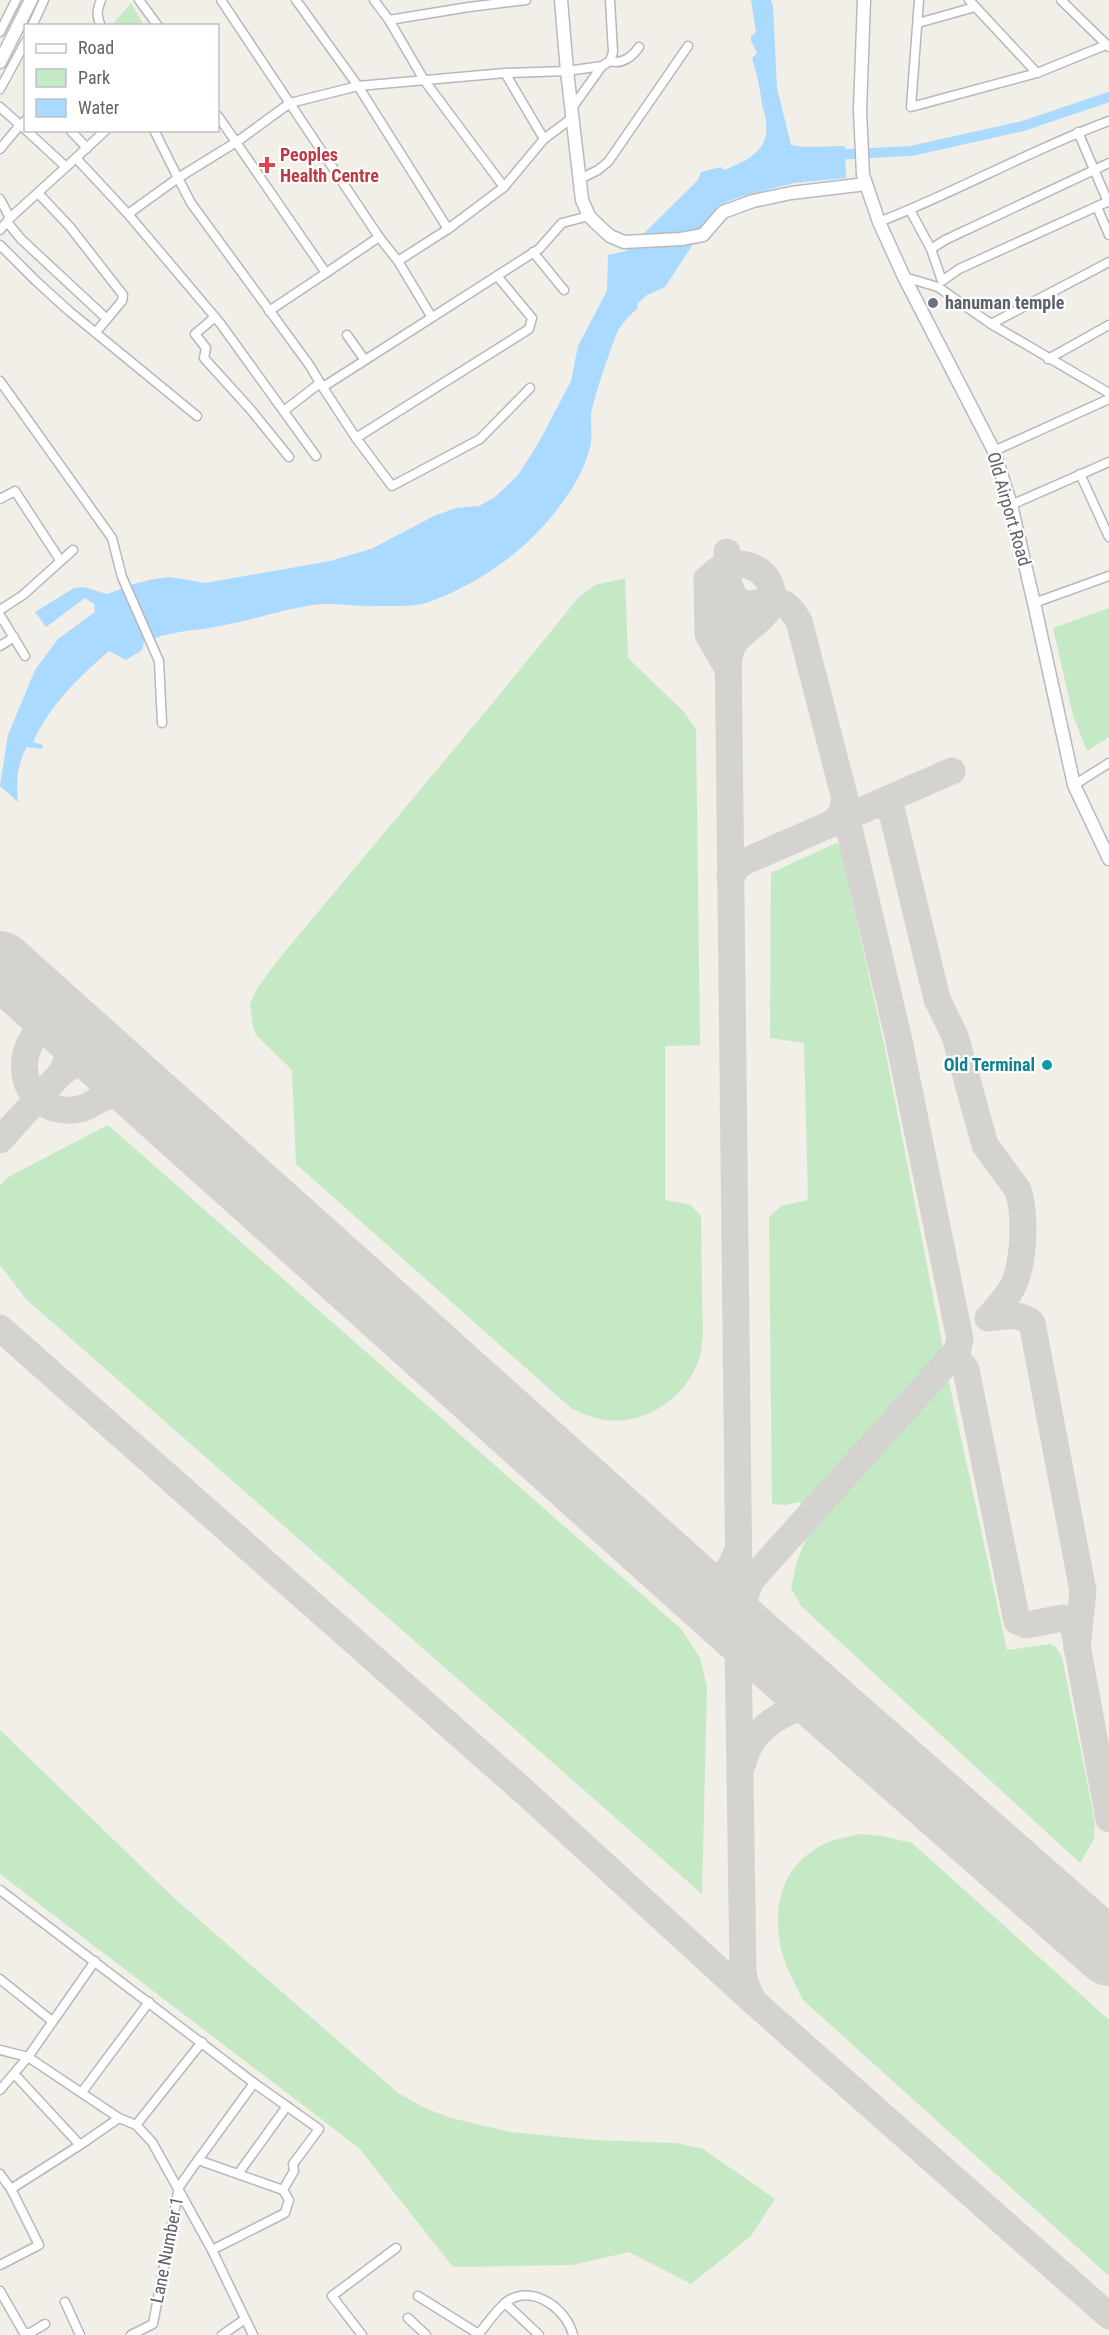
<svg xmlns="http://www.w3.org/2000/svg" width="1109" height="2335" font-family="'Roboto Condensed',sans-serif">
<rect width="100%" height="100%" fill="#f1efe8"/>
<!-- green -->
<g fill="#c5e8c5">
<polygon points="131,3 144,25 112,25"/>
<path d="M625 578 628 658 684 712 696 729 700 1045 665 1046V1200L691 1205 701 1216C701 1242 702 1268 702 1294 702 1310 704 1328 702 1344 699 1376 674 1404 645 1415 618 1425 595 1421 571 1408L296 1164 292 1070 256 1035 253 1026 250 1004 258 987 278 960 496 699 578 598 595 585Z"/>
<polygon points="1109,608 1109,737 1087,751 1073,715 1053,628"/>
<polygon points="836,843 840,846 884,1044 943,1348 802,1505 799,1502 785,1505 772,1504 769,1217 781,1206 808,1200 804,1043 770,1038 771,873"/>
<polygon points="108,1125 681,1629 700,1658 707,1687 702,1894 26,1299 0,1265 0,1186 8,1177"/>
<polygon points="948,1378 1007,1650 1050,1644 1055,1646 1062,1657 1095,1822 1094,1839 1080,1863 801,1606 791,1588 797,1561 807,1537"/>
<polygon points="0,1730 174,1898 398,2093 425,2108 451,2118 510,2132 593,2140 676,2143 703,2149 775,2199 751,2236 691,2284 629,2252 572,2265 453,2267 359,2148 0,1874"/>
<path d="M860 1834 882 1836 912 1843 1109 2020V2276L803 2000C795 1984 785 1966 781 1949 772 1905 782 1865 824 1844 835 1839 848 1837 860 1834Z"/>
</g>
<!-- water -->
<path fill="#aadaff" d="M751 0H771L773 6 777 88 791 145 805 147 845 146 846 178 794 183 736 198 718 206 665 287 647 295 638 303 637 309C630 315 624 321 619 329 612 343 593 400 591 415 591 424 592 434 591 443 587 465 573 489 559 507 526 551 480 583 429 602 417 607 389 606 375 606 354 607 333 602 312 605 279 610 247 622 215 627 190 631 167 632 144 642L142 650 126 660 109 651C80 676 49 706 33 742L43 745 42 749 27 747C17 763 16 784 18 802L0 786 8 735 35 670 58 639 95 612 94 604 85 598 46 627 35 612 74 588 84 587 107 594 134 584 154 579 170 577 205 583 330 561 371 549 434 516 456 508 479 506 495 497 518 475 539 442 571 381 578 346 607 291 608 255 626 251 698 180 701 172 721 167 724 170C747 161 770 151 766 122 766 116 763 110 762 104 760 88 757 74 752 58L757 53 751 41V36L756 32Z"/>
<g fill="none" stroke-linecap="round" stroke-linejoin="round">
<!-- canal -->
<polyline stroke="#aadaff" stroke-width="10" points="832,155 911,151 1023,126 1109,97"/>
<!-- taxiway -->
<g stroke="#d4d3d0" stroke-width="27">
<polyline points="727,552 739,1588 742,1618 752,1639"/>
<path d="M728 580C738 622 762 594 782 603 790 606 794 614 799 621L845 799 841 815 832 823"/>
<path d="M728 669 708 634 707 579C717 570 726 562 740 564 751 565 762 570 768 580 785 612 751 622 736 641 732 646 730 652 729 658"/>
<path d="M876 804H882L892 812 937 999 955 1036 985 1145 1018 1190C1026 1215 1024 1260 1014 1284 1008 1297 998 1307 988 1318 1005 1316 1019 1312 1032 1323L1083 1591 1077 1649"/>
<polyline points="832,823 844,825 850,832 898,1036 960,1339 957,1350"/>
<polyline points="730,877 739,865 746,861 952,771"/>
<path d="M61 1073C79 1059 96 1058 115 1067"/>
<path d="M156 1104C142 1085 111 1037 93 1026 44 993 0 1066 40 1101 54 1111 73 1113 88 1106 95 1102 101 1098 109 1096 127 1092 145 1098 161 1108"/>
<path d="M0 1140 61 1073C73 1053 72 1038 61 1018"/>
<polyline points="0,1328 528,1795 755,2003 1109,2316"/>
<path d="M947 1361C954 1358 963 1363 966 1370L1017 1621 1026 1625 1063 1618 1070 1622 1074 1629 1109 1819"/>
<path d="M681 1575C714 1584 726 1583 738 1549"/>
<polyline points="742,1605 751,1580 958,1350"/>
<polyline points="730,1619 734,1625 738,1643 743,1972 745,1983 752,1999"/>
<path d="M743 1763C750 1730 788 1703 822 1708 829 1709 834 1714 839 1717"/>
<polyline points="1082,1929 1098,1933 1109,1927"/>
</g>
<!-- runway -->
<polyline stroke="#d4d3d0" stroke-width="66" points="0,964 752,1639 1109,1953"/>
<!-- street casing -->
<g stroke="#b5b8bc" stroke-width="11">
<g id="street">
<polyline points="139,0 158,26"/>
<polyline points="221,0 379,237 398,261 431,316"/>
<polyline points="296,0 358,86 448,229"/>
<polyline points="374,0 389,20 424,80 504,187 448,229 398,261"/>
<polyline points="919,0 911,107 1037,73 1106,45"/>
<polyline points="969,0 1037,73"/>
<polyline points="1061,0 1109,47"/>
<polyline points="389,20 469,7 526,0"/>
<polyline points="918,23 975,7"/>
<polyline points="32,26 44,0"/>
<path d="M101 26C96 16 97 10 101 0"/>
<polyline points="0,32 16,0"/>
<path d="M610 61C622 65 633 56 639 47"/>
<polyline points="505,73 544,139"/>
<polyline points="0,89 26,41"/>
<polyline points="0,107 20,125 26,120"/>
<polyline points="572,108 602,66"/>
<polyline points="218,116 326,273 379,237"/>
<polyline points="70,130 87,148"/>
<polyline points="154,130 178,178 238,141 290,103 358,86 505,73 567,71 602,66 610,61 613,52 610,0"/>
<polyline points="1078,132 1108,202"/>
<polyline points="0,149 20,125 26,130"/>
<polyline points="76,158 128,214 220,323 316,456"/>
<polyline points="66,167 106,130"/>
<polyline points="578,180 598,170 608,162 688,46"/>
<polyline points="504,187 544,139 572,118"/>
<polyline points="38,193 70,227 123,295 122,301 96,332"/>
<polyline points="0,199 10,218"/>
<polyline points="1097,207 1109,235"/>
<polyline points="910,210 931,249 945,240 1109,163"/>
<polyline points="128,214 178,178 191,203 310,366 320,383 285,410"/>
<polyline points="7,222 21,239 107,319"/>
<path d="M879 222C957 192 1030 150 1109 121"/>
<polyline points="0,230 10,218 66,167 26,130"/>
<polyline points="0,245 36,281 69,311 197,416"/>
<polyline points="931,249 942,281 959,269 1109,201"/>
<polyline points="533,252 564,290"/>
<polyline points="904,277 938,287 991,324 1109,393"/>
<polyline points="269,311 326,273"/>
<polyline points="215,317 195,334 206,348 204,358 251,410 289,457"/>
<polyline points="991,324 1109,262"/>
<polyline points="347,335 364,359"/>
<polyline points="1048,359 1109,325"/>
<polyline points="0,381 112,538 122,577 159,661 162,723"/>
<polyline points="320,383 356,438 392,486 480,439 530,388"/>
<polyline points="323,387 539,249 562,223 589,216"/>
<polyline points="356,438 529,329 532,318 497,276"/>
<polyline points="994,451 1109,399"/>
<polyline points="1080,474 1109,537"/>
<polyline points="0,499 15,491 60,560"/>
<polyline points="1011,505 1109,462"/>
<polyline points="1034,603 1109,576"/>
<polyline points="0,610 23,595 73,550"/>
<polyline points="0,615 25,656"/>
<polyline points="0,646 14,637"/>
<polyline points="1074,785 1109,763"/>
<polyline points="0,1890 254,2083 319,2129 293,2164 294,2171 283,2190"/>
<polyline points="0,1979 52,2021"/>
<polyline points="0,2050 28,2057 119,2118 136,2125 152,2142 212,2250 253,2335"/>
<polyline points="18,2078 80,2145"/>
<polyline points="0,2090 28,2057 95,1961"/>
<polyline points="82,2092 149,2002"/>
<polyline points="136,2125 202,2042"/>
<polyline points="198,2160 254,2083"/>
<polyline points="0,2174 11,2189 39,2245 0,2265"/>
<polyline points="238,2174 287,2106"/>
<polyline points="11,2189 80,2145 119,2118"/>
<polyline points="0,2291 24,2333 30,2333 45,2324"/>
<polyline points="418,2296 480,2335"/>
<polyline points="65,2302 80,2335"/>
<polyline points="505,2303 539,2335"/>
<polyline points="408,2318 426,2335"/>
<polyline points="131,2335 153,2324 179,2187 198,2160 283,2190 289,2200 285,2213 212,2250"/>
<polyline points="222,2335 245,2319"/>
<polyline points="362,2335 332,2296 396,2248"/>
<path d="M478 2335C487 2324 497 2308 509 2300 535 2285 567 2310 573 2335"/>
</g>
</g>
<!-- secondary casing -->
<g stroke="#b6babf" stroke-width="15">
<g id="secondary">
<polyline points="561,0 567,71 582,200 589,216 599,226 610,236 624,242 681,239 703,235 723,212 753,201 791,193 866,184"/>
<polyline points="864,0 860,110 863,175 879,222 904,277 994,451 1011,505 1034,603 1074,785 1109,859"/>
<polyline points="0,62 31,0"/>
</g>
</g>
<!-- street -->
<use href="#street" stroke="#fff" stroke-width="8"/>
<!-- secondary -->
<use href="#secondary" stroke="#fff" stroke-width="12"/>
</g>
<!-- markers -->
<path fill="#e0444e" stroke="#fff" stroke-width="2" d="M264 156h6v6h6v6h-6v6h-6v-6h-6v-6h6z"/>
<circle fill="#6b7280" stroke="#fff" stroke-width="2" cx="933" cy="303" r="6"/>
<circle fill="#0f9aa8" stroke="#fff" stroke-width="2" cx="1047" cy="1065" r="6"/>
<g text-anchor="middle" stroke-width="4.5" stroke-linejoin="round" paint-order="stroke">
<!-- health labels -->
<g font-size="18" font-weight="bold" fill="#be3a42" stroke="#fff" text-anchor="start">
<text x="280" y="161">Peoples<tspan x="280" dy="21">Health Centre</tspan></text>
</g>
<!-- worship labels -->
<g font-size="18" font-weight="bold" fill="#5b616d" stroke="#fff" text-anchor="start">
<text x="945" y="309">hanuman temple</text>
</g>
<!-- street labels -->
<g font-size="18" fill="#5f6368" stroke="#fff">
<text transform="translate(1009 509) rotate(74)" y="6">Old Airport Road</text>
<text transform="translate(167 2250) rotate(-79)" y="6">Lane Number 1</text>
</g>
<!-- culture labels -->
<g font-size="18" font-weight="bold" fill="#0d838f" stroke="#fff" text-anchor="end">
<text x="1035" y="1071">Old Terminal</text>
</g>
</g>
<!-- legend -->
<rect x="24" y="24" width="195" height="108" fill="#ffffff" stroke="#bfc1c3" stroke-width="1.5"/>
<rect x="36" y="44" width="30" height="9" fill="#ffffff" stroke="#bfc1c3" stroke-width="1.5"/>
<text x="78" y="54" font-size="18" fill="#5f6368">Road</text>
<rect x="36" y="69" width="30" height="18" fill="#c5e8c5" stroke="#bfc1c3" stroke-width="1.5"/>
<text x="78" y="84" font-size="18" fill="#5f6368">Park</text>
<rect x="36" y="99" width="30" height="18" fill="#aadaff" stroke="#bfc1c3" stroke-width="1.5"/>
<text x="78" y="114" font-size="18" fill="#5f6368">Water</text>
</svg>
